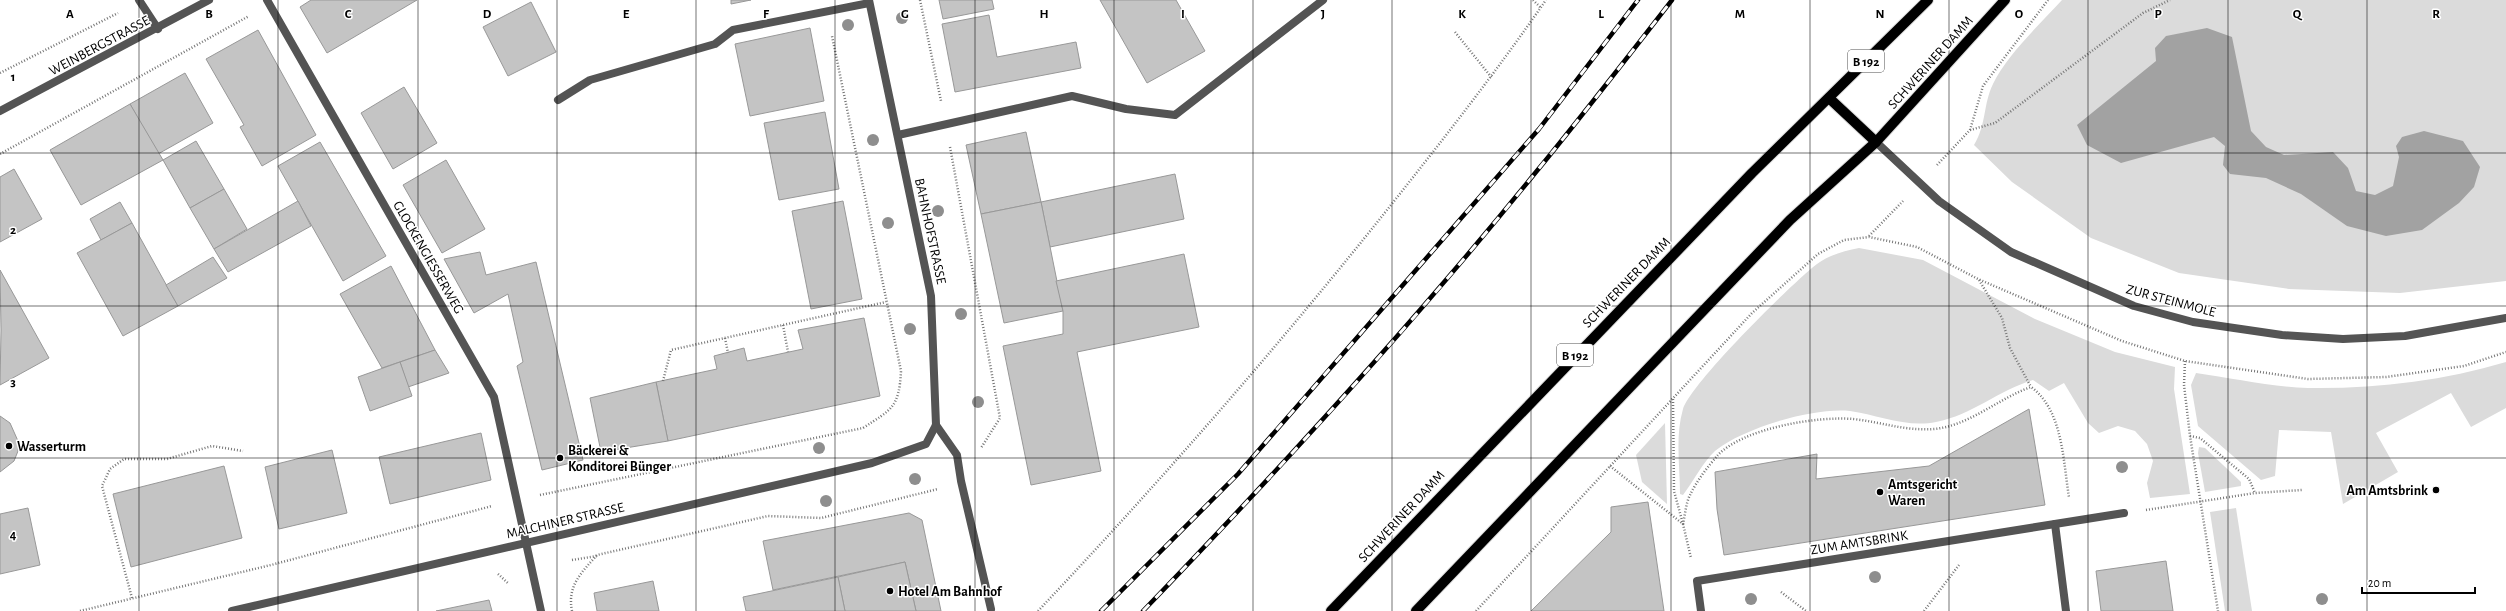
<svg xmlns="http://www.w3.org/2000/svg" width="2506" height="611" font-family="'Alegreya Sans',sans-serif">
<rect width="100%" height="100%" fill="#fff"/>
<!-- green -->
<g fill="#dbdbdb">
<path d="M2062 0H2506V281L2400 293 2289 289 2179 273 2091 238 2012 182 1974 145C1987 123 1983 104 1993 84 2006 56 2041 23 2062 0Z"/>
<path d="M1859 248 1923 260 2035 319 2115 352 2175 367 2174 389 2190 494 2150 498 2147 483 2153 461 2147 444 2135 431 2118 426 2099 433 2088 423 2064 383 2049 391 2033 380C1999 390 1972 415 1936 422 1907 428 1878 415 1850 411 1814 407 1743 428 1715 451 1703 462 1693 482 1683 495L1680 494C1680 467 1675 436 1683 409 1691 383 1791 284 1817 264 1829 255 1844 251 1859 248Z"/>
<path d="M2506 362V408L2471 427 2451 393 2376 433 2398 472 2343 504 2331 432 2279 430 2275 476 2261 480 2198 426 2191 385 2196 373C2232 378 2272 387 2308 388 2375 389 2442 381 2506 362Z"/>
<polygon points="1665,423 1667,504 1642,482 1636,455"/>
<polygon points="2199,447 2205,448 2241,482 2241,486 2205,492 2198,453"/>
<polygon points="2236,508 2252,611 2225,611 2210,512"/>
</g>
<!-- water -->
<polygon fill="#a2a2a2" points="2207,28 2232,37 2251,131 2266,147 2284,155 2333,152 2348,168 2356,191 2375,195 2393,186 2399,157 2396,146 2402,137 2424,131 2463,141 2480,167 2474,187 2459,203 2422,230 2386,236 2347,226 2301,194 2266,178 2230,174 2223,165 2225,146 2214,137 2121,163 2087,145 2077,125 2156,61 2155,48 2166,36"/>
<!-- building -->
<g fill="#c4c4c4" stroke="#989898">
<polygon points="311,0 417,0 327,53 300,7"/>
<polygon points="731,0 751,0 731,4"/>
<polygon points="939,0 992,0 994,9 943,19"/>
<polygon points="1100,0 1176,0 1205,51 1147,83"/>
<polygon points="531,2 556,52 508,76 483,27"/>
<polygon points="989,15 997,57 1076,42 1081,68 955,92 942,24"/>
<polygon points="810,28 824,101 750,116 735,44"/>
<polygon points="258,30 316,135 262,166 240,127 244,125 206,59"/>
<polygon points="185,73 213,123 158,154 130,104"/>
<polygon points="404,87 437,143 393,169 361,113"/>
<polygon points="130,104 163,160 81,205 50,150"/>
<polygon points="825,112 839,189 779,200 764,123"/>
<polygon points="1026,132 1041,202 981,214 966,145"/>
<polygon points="196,141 224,189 190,208 163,160"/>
<polygon points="320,142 386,256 343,281 278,166"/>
<polygon points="446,160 485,229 442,253 403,185"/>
<polygon points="14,169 42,219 0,242 0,177"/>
<polygon points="1175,174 1184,219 1050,247 1041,202"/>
<polygon points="224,189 247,229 214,249 190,208"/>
<polygon points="298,201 311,226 228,272 214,249"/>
<polygon points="843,201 862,299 811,309 792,211"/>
<polygon points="120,202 132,223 101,240 90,219"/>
<polygon points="1041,202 1063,311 1004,323 981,214"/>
<polygon points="132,223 178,306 123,336 77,253"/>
<polygon points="480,252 486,275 536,262 583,460 542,470 517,366 523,362 508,294 474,313 444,259"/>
<polygon points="1184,254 1199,327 1077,352 1101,471 1031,485 1003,346 1063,334 1063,311 1056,281"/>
<polygon points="213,257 227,278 178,306 166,285"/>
<polygon points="391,266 435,350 382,368 340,294"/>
<polygon points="0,270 49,358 0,385 1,330"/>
<polygon points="864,318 880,396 668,441 656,382 717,369 714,356 744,348 747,361 803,349 798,330"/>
<polygon points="435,350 449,373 408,387 400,362"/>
<polygon points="400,362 412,396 370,411 358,377"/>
<polygon points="656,382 668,441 601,452 590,398"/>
<polygon points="2029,409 2045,505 1724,555 1717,509 1715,472 1817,454 1816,479 1929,466"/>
<polygon points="0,416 10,423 18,441 18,451 14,461 0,472"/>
<polygon points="481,433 491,480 390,504 379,457"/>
<polygon points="332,450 347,513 279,529 265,467"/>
<polygon points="224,466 242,538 131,567 113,494"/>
<polygon points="1648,502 1664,611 1531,611 1611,532 1611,507"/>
<polygon points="28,508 40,565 0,574 0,514"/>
<polygon points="909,513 922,520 941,611 916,611 905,562 773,590 763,541"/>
<polygon points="2166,561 2173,611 2101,611 2096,571"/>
<polygon points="905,562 916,611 845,611 838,577"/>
<polygon points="838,577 845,611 746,611 743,597"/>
<polygon points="653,581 659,611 597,611 594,593"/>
<polygon points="489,600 492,611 436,611"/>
</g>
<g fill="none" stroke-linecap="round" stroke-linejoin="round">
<!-- primary casing -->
<g stroke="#dbdbdb" stroke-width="12">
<g id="primary">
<polyline points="1829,98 1876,142"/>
<polyline points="1331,611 1752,173 1928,0"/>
<polyline points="1416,611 1790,220 1876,142 2005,0"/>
</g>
</g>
<!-- path -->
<g stroke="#767676" stroke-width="2.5" stroke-dasharray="1 2" stroke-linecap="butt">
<polyline points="920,0 941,101"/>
<polyline points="1533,0 1541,8"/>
<polyline points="1455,32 1492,78"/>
<polyline points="0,73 118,13"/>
<polyline points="1970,130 1995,123 2143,13 2170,0"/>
<polyline points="950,147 1000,418 981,448"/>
<polyline points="0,154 249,16"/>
<polyline points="1937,165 1970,130 1983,86 2048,0"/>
<polyline points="1869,236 1903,201"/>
<polyline points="1979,280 2002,318 2010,348 2031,387"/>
<polyline points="783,325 788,352"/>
<polyline points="725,338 728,353"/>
<polyline points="2185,361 2184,385 2190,436 2218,611"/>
<polyline points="663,381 671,350 886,302"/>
<path d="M1673 399 1674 491 1683 524C1685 515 1686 503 1690 495 1696 482 1709 465 1718 455 1744 428 1817 416 1853 419 1882 422 1903 431 1934 429 1969 426 1999 398 2031 387 2063 410 2063 461 2069 497"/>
<polyline points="2190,436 2200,438 2249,479 2255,493"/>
<polyline points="1610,466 1683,524 1691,558"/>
<path d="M540 495 863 428C892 409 899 408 901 371L832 36"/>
<polyline points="2146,510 2255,493 2302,490"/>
<polyline points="572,560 597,556"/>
<polyline points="498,574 509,584"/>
<polyline points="1781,592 1806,611"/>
<polyline points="132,598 102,486 110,469 124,459 167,459 212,446 243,451"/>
<polyline points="80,611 271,565 492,506"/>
<path d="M572 611C567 586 581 573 597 555L768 516 821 518 938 489"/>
<path d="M1038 611C1160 482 1276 349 1387 210 1442 141 1496 72 1546 0"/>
<polyline points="1476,611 1752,313 1818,254 1844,240 1869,237 1917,247 1978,279 2122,341 2185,361 2308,379 2386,377 2464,366 2506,352"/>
<polyline points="1924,611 1959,565"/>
</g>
<!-- service -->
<g stroke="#545454" stroke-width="8">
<polyline points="139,0 158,29"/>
<polyline points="558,100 590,80 715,44 733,30 869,3"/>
<polyline points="898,135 1072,96 1126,109 1175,115 1323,0"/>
</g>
<!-- minor -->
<g stroke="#545454" stroke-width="8">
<polyline points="267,0 494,397 541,611"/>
<polyline points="0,111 209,0"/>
<polyline points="936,425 957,455 961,481 991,609"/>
<polyline points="2055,524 2066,611"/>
<polyline points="232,611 872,463 926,444 936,425 931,296 869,0"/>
<polyline points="1701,611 1697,581 2124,513"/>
</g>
<!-- tertiary -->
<polyline stroke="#545454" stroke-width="8" points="1876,142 1939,201 2011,252 2134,306 2193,322 2282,335 2343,339 2405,336 2506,318"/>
<!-- primary -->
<use href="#primary" stroke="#000" stroke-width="10"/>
<!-- rail casing -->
<g stroke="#000" stroke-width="4.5">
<g id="rail">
<polyline points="1101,611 1238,474 1539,129 1638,0"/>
<path d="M1143 611C1279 470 1412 325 1536 172 1582 116 1627 58 1672 0"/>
</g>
</g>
<!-- rail -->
<use href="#rail" stroke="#fff" stroke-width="3" stroke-dasharray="9" stroke-linecap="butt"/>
</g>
<!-- trees -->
<g fill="#8e8e8e">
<circle cx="902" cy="18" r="6"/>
<circle cx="848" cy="25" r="6"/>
<circle cx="873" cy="140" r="6"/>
<circle cx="938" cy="211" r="6"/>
<circle cx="888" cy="223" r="6"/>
<circle cx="961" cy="314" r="6"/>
<circle cx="910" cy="329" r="6"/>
<circle cx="978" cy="402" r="6"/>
<circle cx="819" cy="448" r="6"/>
<circle cx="2122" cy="467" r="6"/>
<circle cx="915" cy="479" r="6"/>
<circle cx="826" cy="501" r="6"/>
<circle cx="1875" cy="577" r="6"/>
<circle cx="1751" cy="599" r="6"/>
<circle cx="2322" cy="599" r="6"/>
</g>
<!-- grid -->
<path fill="none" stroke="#000" stroke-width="1" stroke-opacity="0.55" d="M139 0V611M278 0V611M418 0V611M557 0V611M696 0V611M835 0V611M975 0V611M1114 0V611M1253 0V611M1392 0V611M1531 0V611M1671 0V611M1810 0V611M1949 0V611M2088 0V611M2228 0V611M2367 0V611M0 153H2506M0 306H2506M0 458H2506"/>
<!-- markers -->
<g fill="#000" stroke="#fff" stroke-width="1.5">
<circle cx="9" cy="446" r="4"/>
<circle cx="560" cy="458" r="4"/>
<circle cx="2436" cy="490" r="4"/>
<circle cx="1880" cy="492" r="4"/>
<circle cx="890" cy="591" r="4"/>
</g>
<g text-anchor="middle" stroke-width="3" stroke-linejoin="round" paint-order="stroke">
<!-- shield labels -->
<g fill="#fff" stroke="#4c4c4c" stroke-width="1">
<rect x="1848" y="50" width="36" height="22" rx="3"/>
<rect x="1557" y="344" width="36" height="22" rx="3"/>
</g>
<g font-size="13" font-weight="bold" fill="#000">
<text x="1866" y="66">B 192</text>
<text x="1575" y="360">B 192</text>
</g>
<!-- street labels -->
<g font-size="14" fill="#000" stroke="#fff">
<text transform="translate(99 45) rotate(-28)" y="5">WEINBERGSTRASSE</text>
<text transform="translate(1930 62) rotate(-48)" y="5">SCHWERINER DAMM</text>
<text transform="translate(931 231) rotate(78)" y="5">BAHNHOFSTRASSE</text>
<text transform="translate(429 257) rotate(60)" y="5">GLOCKENGIESSERWEG</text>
<text transform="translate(1626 282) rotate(-46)" y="5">SCHWERINER DAMM</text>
<text transform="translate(2171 300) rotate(15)" y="5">ZUR STEINMOLE</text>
<text transform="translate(1401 516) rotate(-47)" y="5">SCHWERINER DAMM</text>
<text transform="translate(565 520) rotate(-13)" y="5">MALCHINER STRASSE</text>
<text transform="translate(1859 542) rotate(-9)" y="5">ZUM AMTSBRINK</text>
</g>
<!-- poi labels -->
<g font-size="14" font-weight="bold" fill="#000" stroke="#fff" text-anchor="start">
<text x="17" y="451">Wasserturm</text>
<text x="568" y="455">Bäckerei &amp;<tspan x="568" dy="16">Konditorei Bünger</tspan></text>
<text x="1888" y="489">Amtsgericht<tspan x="1888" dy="16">Waren</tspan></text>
<text x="2428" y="495" text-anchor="end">Am Amtsbrink</text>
<text x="898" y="596">Hotel Am Bahnhof</text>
</g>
</g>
<g font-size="13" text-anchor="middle" font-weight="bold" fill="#000" stroke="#fff" stroke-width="3" stroke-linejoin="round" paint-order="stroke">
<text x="70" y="18">A</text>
<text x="209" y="18">B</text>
<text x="348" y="18">C</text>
<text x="487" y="18">D</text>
<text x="626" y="18">E</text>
<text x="766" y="18">F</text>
<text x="905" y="18">G</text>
<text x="1044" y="18">H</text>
<text x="1183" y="18">I</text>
<text x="1323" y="18">J</text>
<text x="1462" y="18">K</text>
<text x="1601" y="18">L</text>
<text x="1740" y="18">M</text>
<text x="1880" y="18">N</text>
<text x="2019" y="18">O</text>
<text x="2158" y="18">P</text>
<text x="2297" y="18">Q</text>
<text x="2436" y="18">R</text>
<text x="13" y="81">1</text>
<text x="13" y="234">2</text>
<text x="13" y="386">3</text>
<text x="13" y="539">4</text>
</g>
<!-- scale -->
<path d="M2362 587v6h113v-6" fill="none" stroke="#000000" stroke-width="2"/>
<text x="2368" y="587" font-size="12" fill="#000000" stroke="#ffffff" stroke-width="3" paint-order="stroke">20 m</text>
</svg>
